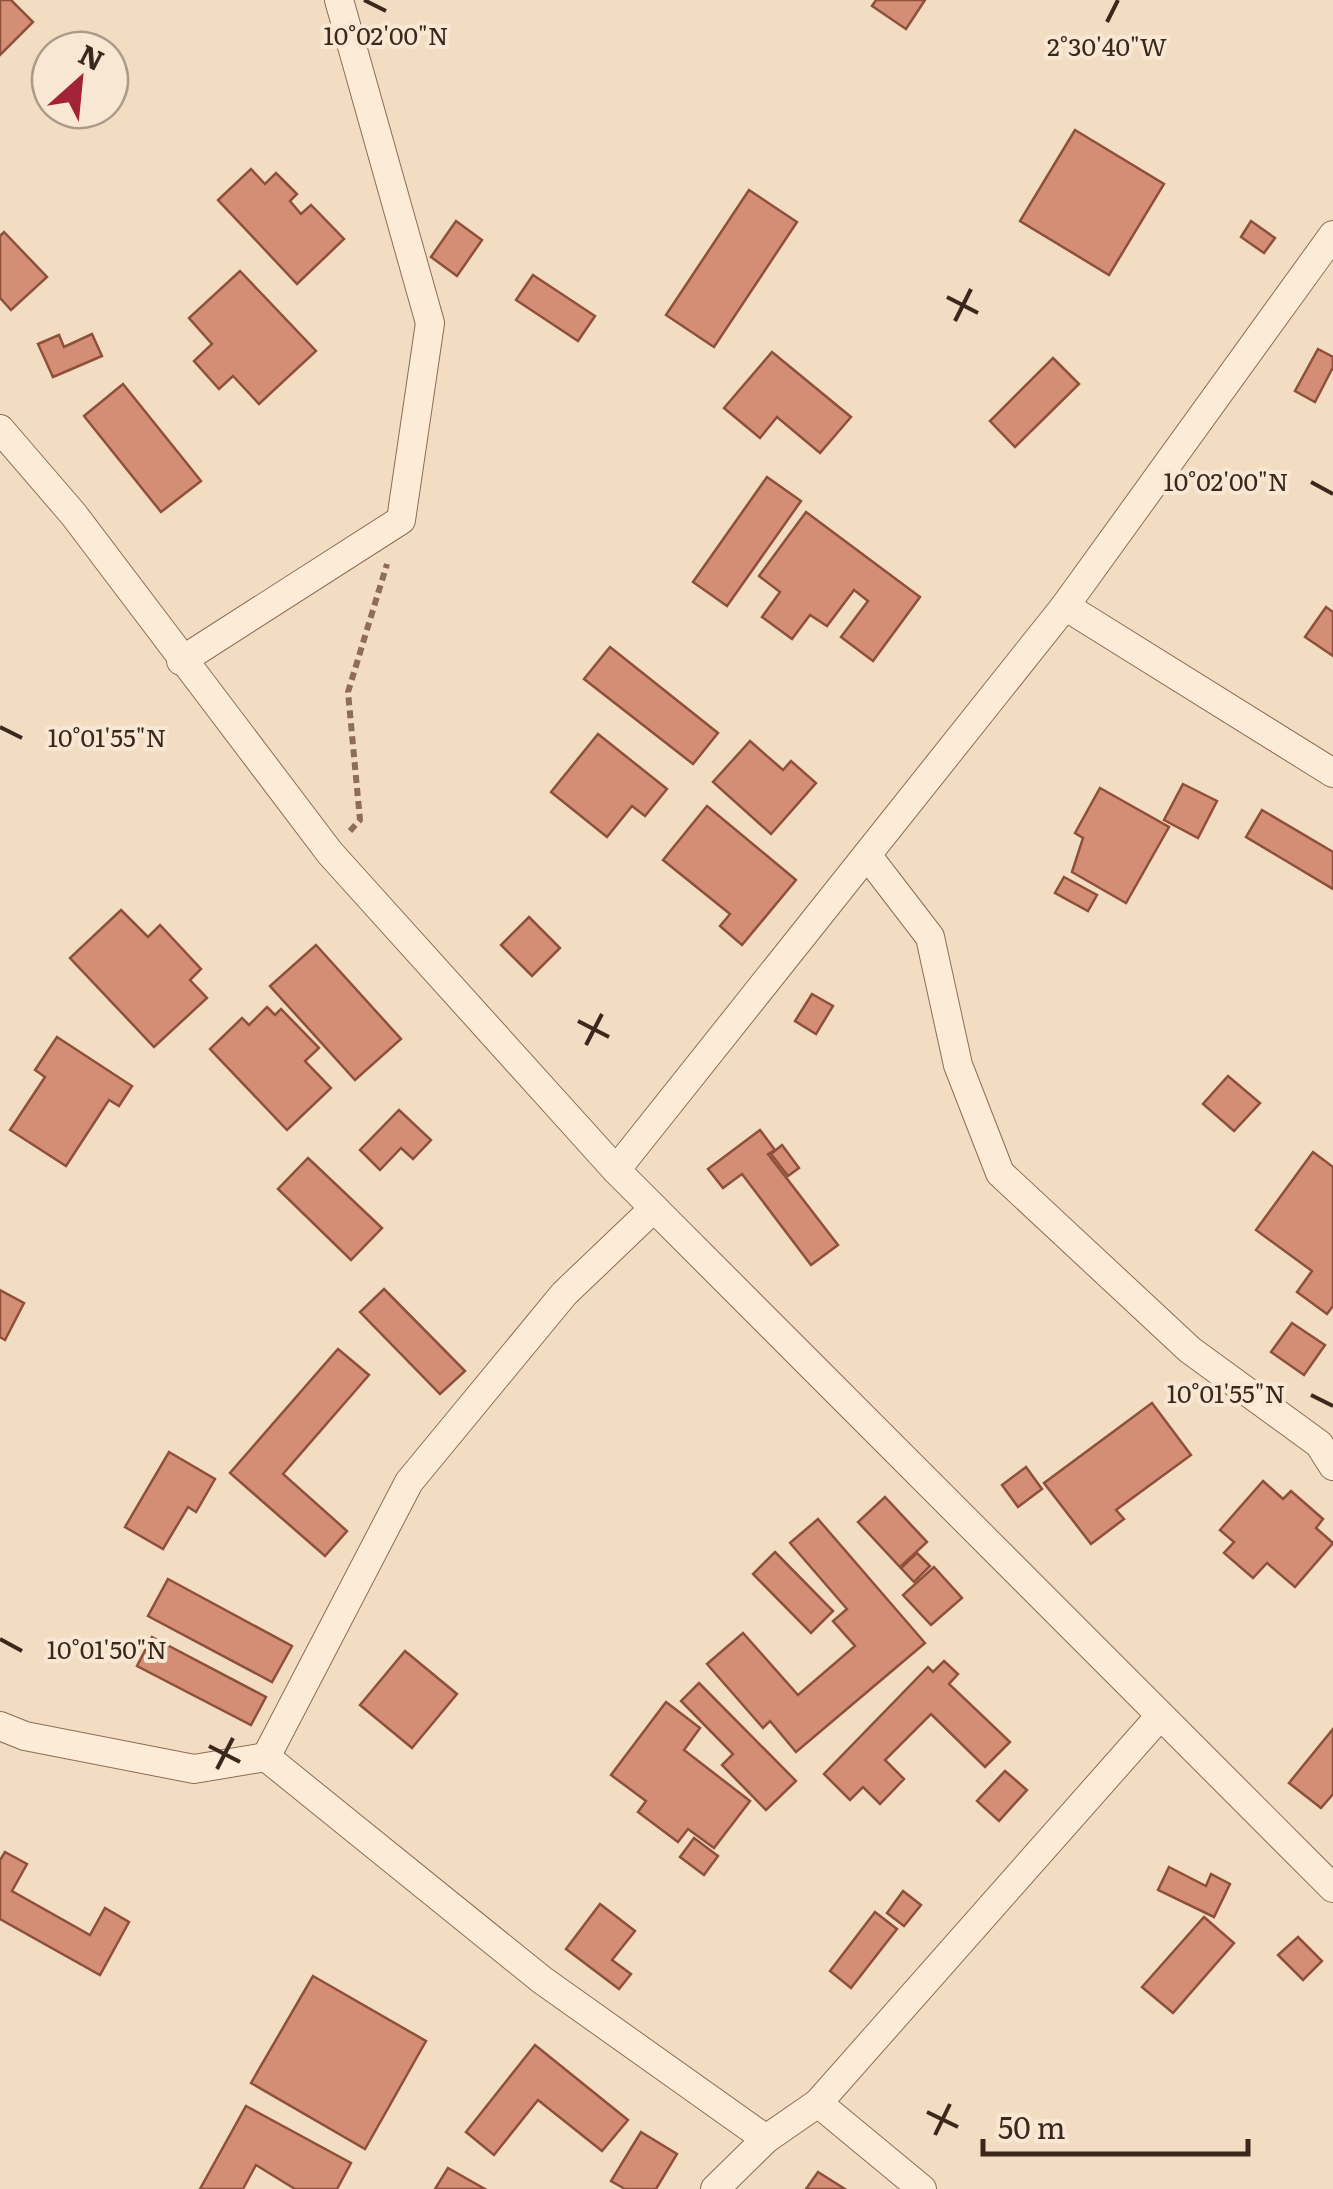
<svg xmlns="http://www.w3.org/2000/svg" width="1333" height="2189" font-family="Literata,serif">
<rect width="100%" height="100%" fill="#f2ddc2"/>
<!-- building -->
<g fill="#d38e75" stroke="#8f503b" stroke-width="2.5">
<polygon points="0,0 11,0 33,22 0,55"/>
<polygon points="876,0 925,0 906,29 872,6"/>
<polygon points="1075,130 1164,184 1109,275 1020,221"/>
<polygon points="251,169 265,184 276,173 297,194 290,201 301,214 311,205 344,239 297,284 218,200"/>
<polygon points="749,190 797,222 714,347 666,315"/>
<polygon points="456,221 482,240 457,276 431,257"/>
<polygon points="1251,221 1275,238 1264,253 1241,237"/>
<polygon points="4,232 47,277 11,310 0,298 0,236"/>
<polygon points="240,271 316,351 259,404 233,376 219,389 194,361 212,344 189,318"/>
<polygon points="533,275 595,316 578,341 516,300"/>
<polygon points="92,334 102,356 53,377 38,344 59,335 64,347"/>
<polygon points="1318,349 1333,357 1333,367 1315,402 1295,391"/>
<polygon points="772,352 851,417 820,453 777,417 760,438 724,408"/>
<polygon points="1053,358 1079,384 1015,447 990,421"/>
<polygon points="123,384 201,481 161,512 84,416"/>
<polygon points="767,477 801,501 727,606 693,582"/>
<polygon points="806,512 920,597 873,661 841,637 868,601 854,590 827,626 810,615 792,639 762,617 780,592 759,576"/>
<polygon points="1326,607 1333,612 1333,656 1305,637"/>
<polygon points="610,647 718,733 693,764 584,679"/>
<polygon points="598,734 667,789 645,816 632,806 607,837 551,792"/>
<polygon points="750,741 783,770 791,761 816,783 771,834 713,782"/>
<polygon points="1183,784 1217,801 1198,838 1164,820"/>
<polygon points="1100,788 1169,827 1126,903 1072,872 1083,838 1075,833"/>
<polygon points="707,806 796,880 742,945 720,926 730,914 663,860"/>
<polygon points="1262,810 1333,852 1333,889 1246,837"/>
<polygon points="1064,877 1097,895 1088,911 1055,893"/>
<polygon points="121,910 148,937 160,925 201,969 190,980 207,998 154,1047 70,958"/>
<polygon points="529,917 560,948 532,976 501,945"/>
<polygon points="316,945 401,1039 355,1080 270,986"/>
<polygon points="812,994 833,1006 816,1034 795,1021"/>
<polygon points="267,1007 275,1015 281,1009 319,1048 305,1061 331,1088 287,1130 210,1049 242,1018 249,1025"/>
<polygon points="57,1037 132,1086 119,1106 109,1100 66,1166 10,1130 45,1077 35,1070"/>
<polygon points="1228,1076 1260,1103 1234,1131 1203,1104"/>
<polygon points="399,1110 431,1140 413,1159 401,1148 380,1170 360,1150"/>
<polygon points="760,1130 775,1150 768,1154 838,1245 811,1265 742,1174 723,1188 708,1169"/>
<polygon points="782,1145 799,1168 788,1176 771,1154"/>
<polygon points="1313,1152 1333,1167 1333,1306 1327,1314 1297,1292 1312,1271 1256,1230"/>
<polygon points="308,1158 382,1228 351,1260 278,1189"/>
<polygon points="384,1289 465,1371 440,1394 360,1312"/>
<polygon points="0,1290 24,1303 5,1340 0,1337"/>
<polygon points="1292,1323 1325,1345 1304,1375 1271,1352"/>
<polygon points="338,1349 369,1375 283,1474 347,1531 325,1556 230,1473"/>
<polygon points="1152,1403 1191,1455 1116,1510 1124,1519 1091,1544 1044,1483"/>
<polygon points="169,1452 215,1479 196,1512 188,1507 163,1549 125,1527"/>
<polygon points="1026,1467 1042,1489 1018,1507 1002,1485"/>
<polygon points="1263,1481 1283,1499 1291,1491 1323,1519 1316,1528 1333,1543 1295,1587 1267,1563 1253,1578 1224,1553 1234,1542 1220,1530"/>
<polygon points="885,1497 927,1542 900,1567 858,1522"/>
<polygon points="818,1519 925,1643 796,1752 770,1721 763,1728 707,1664 743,1633 798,1695 855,1646 833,1621 847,1609 790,1543"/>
<polygon points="775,1552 833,1611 811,1633 753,1574"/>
<polygon points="917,1553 930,1566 914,1582 901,1568"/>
<polygon points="934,1567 962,1598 931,1625 903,1595"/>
<polygon points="168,1579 292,1646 272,1682 148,1616"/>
<polygon points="152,1637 266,1697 251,1725 137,1666"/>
<polygon points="405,1651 457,1694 412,1748 360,1705"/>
<polygon points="944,1661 958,1674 949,1684 1010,1742 985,1767 931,1714 885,1760 904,1779 880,1804 863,1787 850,1800 824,1774 928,1667 933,1672"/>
<polygon points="699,1683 796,1781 766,1810 722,1765 733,1754 681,1701"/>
<polygon points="666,1702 700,1728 684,1750 750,1801 714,1848 688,1829 678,1842 638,1812 646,1801 611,1775"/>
<polygon points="1333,1729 1333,1794 1321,1808 1289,1783"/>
<polygon points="1005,1771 1027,1790 999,1821 977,1801"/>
<polygon points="694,1838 718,1856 704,1875 680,1857"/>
<polygon points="5,1852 27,1864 12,1891 90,1935 105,1908 129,1922 100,1975 0,1919 0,1860"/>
<polygon points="1169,1867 1206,1886 1211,1874 1230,1884 1214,1917 1158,1890"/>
<polygon points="903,1891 921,1905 904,1926 887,1913"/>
<polygon points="600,1904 635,1931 612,1960 631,1974 619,1989 566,1949"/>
<polygon points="875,1912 897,1929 851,1988 830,1971"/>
<polygon points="1204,1917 1234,1943 1173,2013 1142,1987"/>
<polygon points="1298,1937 1322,1961 1303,1980 1278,1955"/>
<polygon points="313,1976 426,2041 365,2149 251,2083"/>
<polygon points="535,2045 628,2120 602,2151 538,2100 494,2155 466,2132"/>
<polygon points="246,2106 351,2163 337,2189 295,2189 256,2165 243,2189 200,2189"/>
<polygon points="641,2132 677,2154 656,2189 625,2189 611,2181"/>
<polygon points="448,2168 485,2189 435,2189"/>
<polygon points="818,2172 845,2189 806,2189"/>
</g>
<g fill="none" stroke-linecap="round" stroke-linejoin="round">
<!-- minor casing -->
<g stroke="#8e6c57" stroke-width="30">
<g id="minor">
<polyline points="0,429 74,515 330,853 616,1170 1333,1888"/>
<polyline points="1065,606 1333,773"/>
<polyline points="181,661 401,520 430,323 339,0"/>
<polyline points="867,855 930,937 958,1065 1000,1173 1190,1350 1319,1444 1333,1466"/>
<polyline points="616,1170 1065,606 1333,235"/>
<polyline points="0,1726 25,1736 194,1769 266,1757 542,1980 766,2139 818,2103 1160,1716"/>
<polyline points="266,1757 409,1482 564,1294 654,1208"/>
<polyline points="818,2103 922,2189"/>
<polyline points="715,2189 766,2139"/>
</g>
</g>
<!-- path -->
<polyline stroke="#8e6c57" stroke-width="6" stroke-dasharray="8 5" stroke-linecap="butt" points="350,831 360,820 348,692 387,564"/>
<!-- minor -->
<use href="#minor" stroke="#fcebd7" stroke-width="28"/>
</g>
<!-- ticks -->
<path fill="none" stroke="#3c271d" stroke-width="4" d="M364 0 386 11M1107 22 1118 0M947 297 978 313M955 321 971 289M1311 482 1333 494M0 727 22 738M578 1021 609 1037M586 1045 602 1014M1311 1395 1333 1406M0 1639 22 1651M209 1746 240 1762M217 1769 233 1738M927 2112 958 2127M935 2135 950 2104"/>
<g font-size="25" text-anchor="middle" fill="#3c271d" stroke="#f8e8d3" stroke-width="8" stroke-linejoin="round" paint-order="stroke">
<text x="386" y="45">10°02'00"N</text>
<text x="1107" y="56">2°30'40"W</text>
<text x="1226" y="491">10°02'00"N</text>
<text x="107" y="747">10°01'55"N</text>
<text x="1226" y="1403">10°01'55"N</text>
<text x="107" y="1659">10°01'50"N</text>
</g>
<!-- north arrow -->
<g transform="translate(80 80) rotate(27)"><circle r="48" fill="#f8e8d3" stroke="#ad9b8a" stroke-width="2.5"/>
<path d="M0-8L18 38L0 25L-18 38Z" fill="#a22236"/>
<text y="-15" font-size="28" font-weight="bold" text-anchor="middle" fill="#3c271d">N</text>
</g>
<!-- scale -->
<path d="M983 2139v15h265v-15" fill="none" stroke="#3c271d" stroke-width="5"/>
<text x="998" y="2139" font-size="30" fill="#3c271d" stroke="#f8e8d3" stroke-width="8" paint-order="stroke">50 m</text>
</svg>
